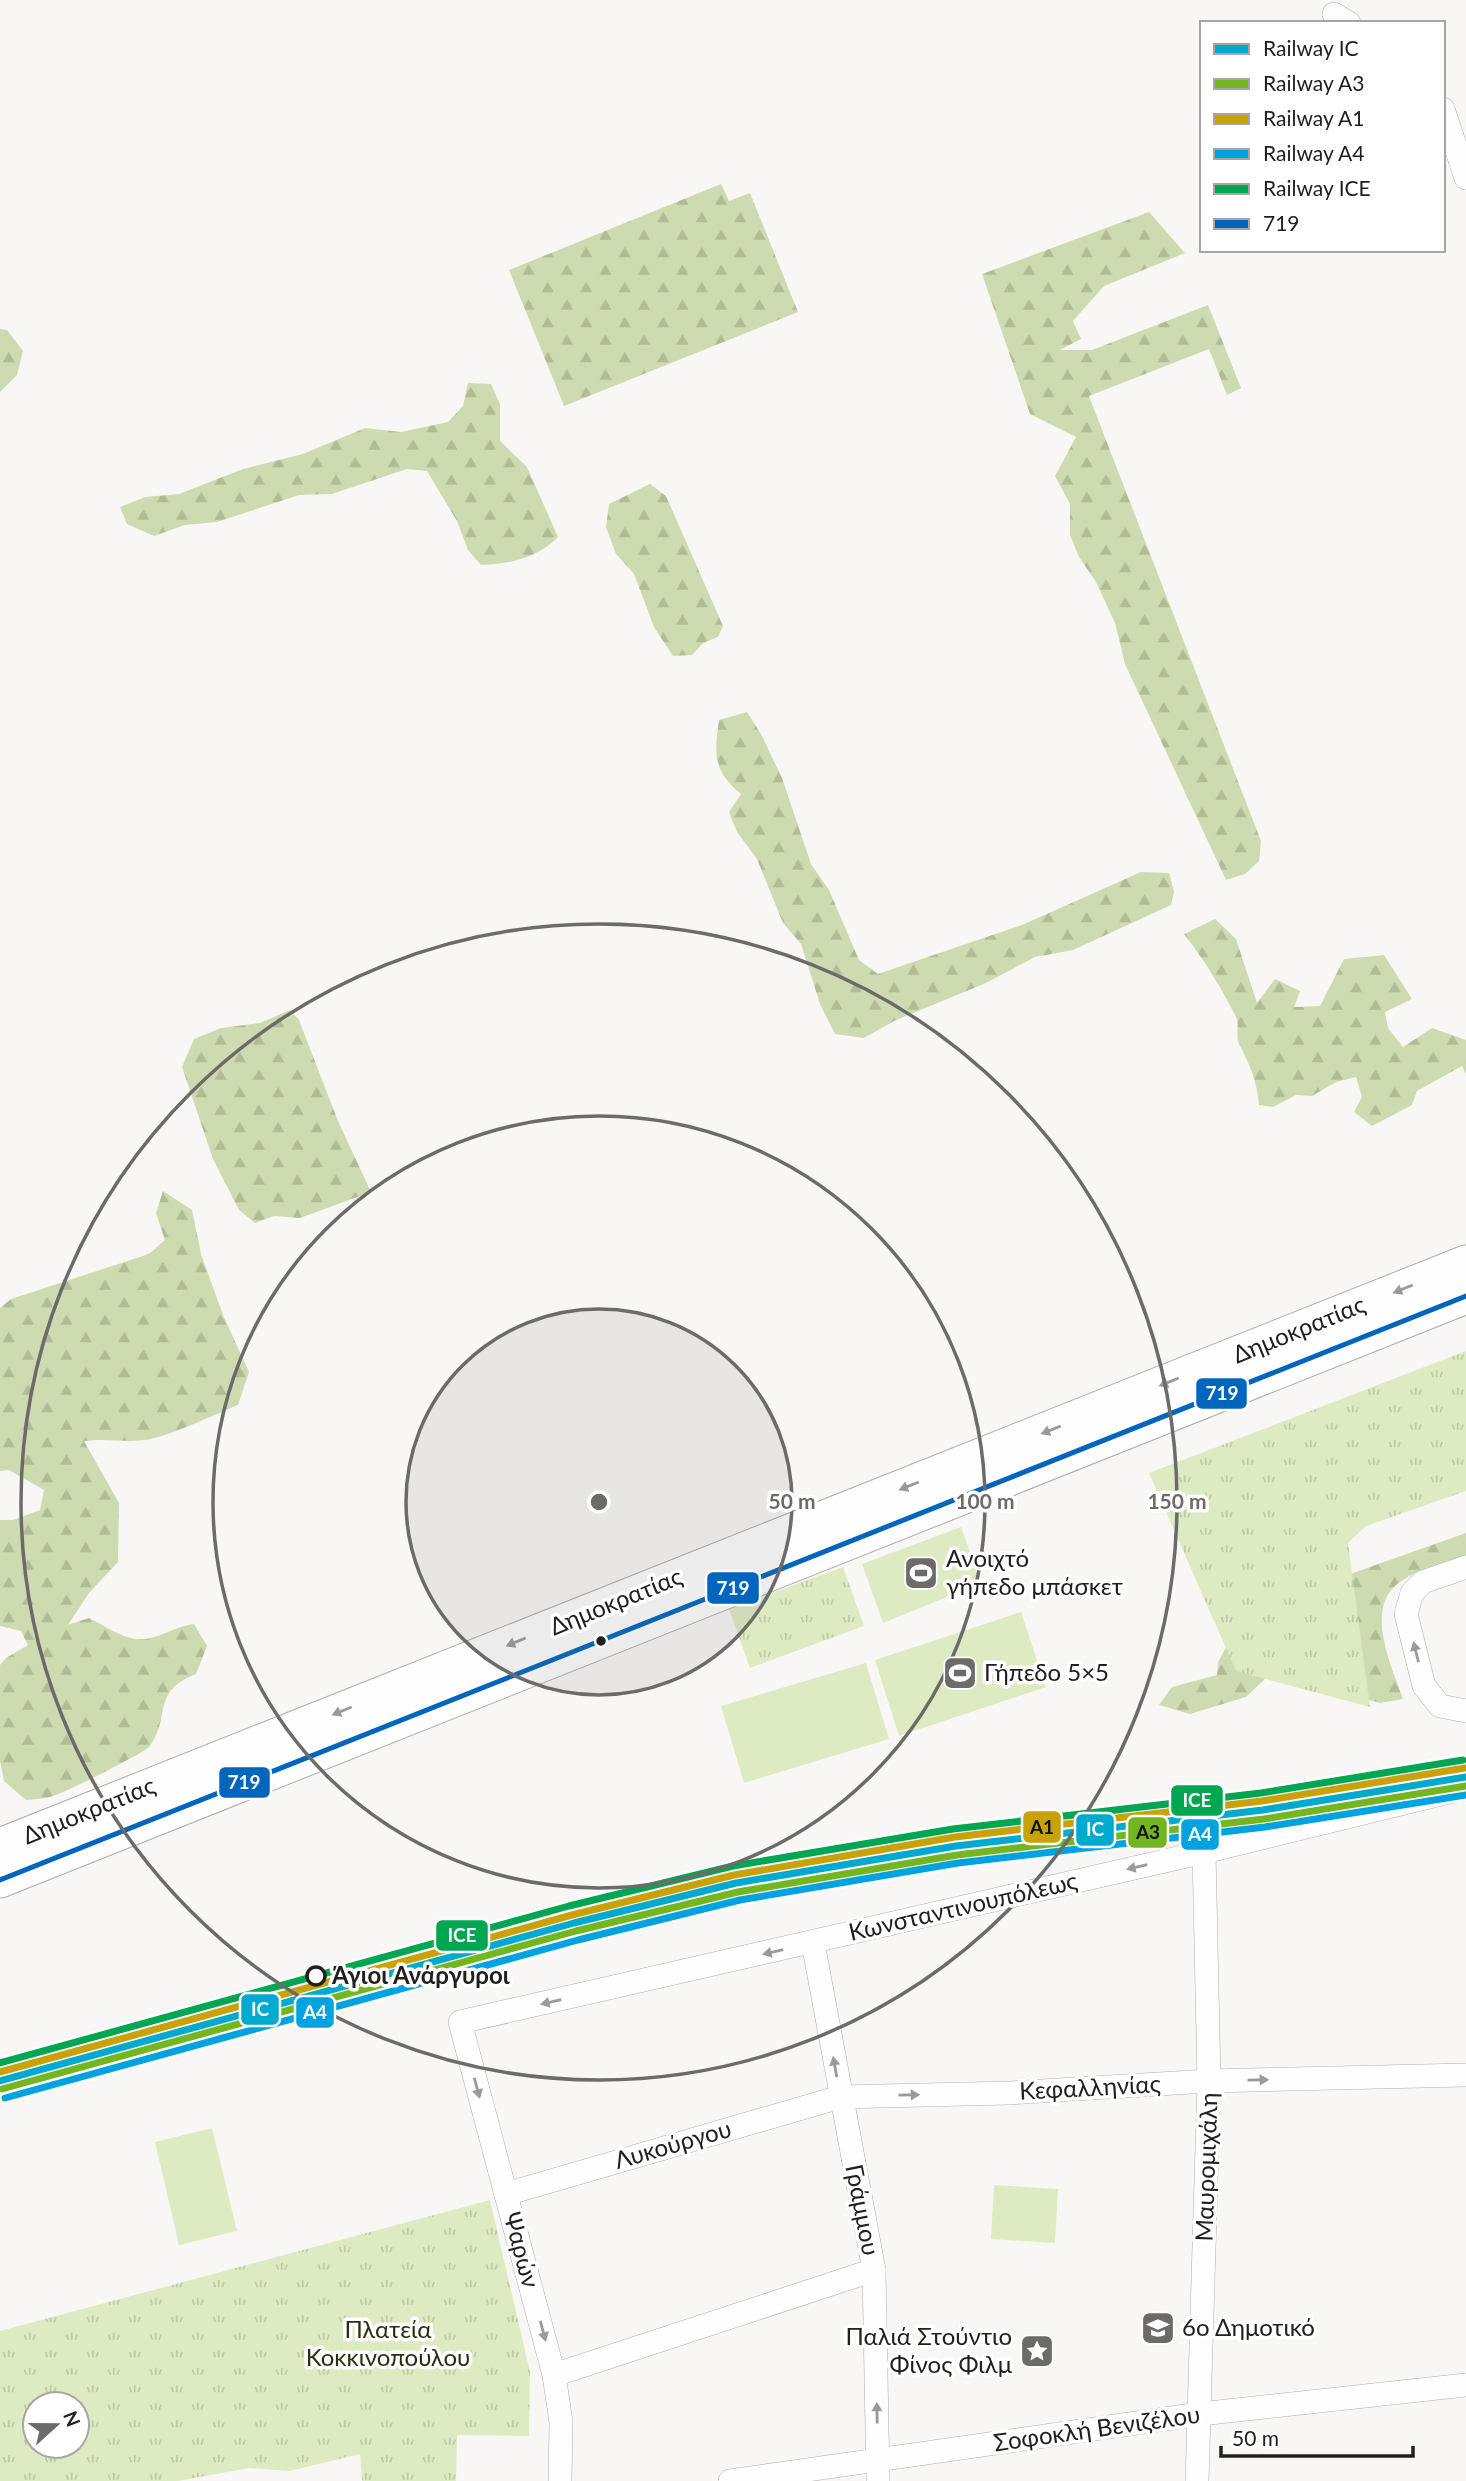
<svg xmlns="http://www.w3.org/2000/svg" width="1466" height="2481" font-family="Lato,sans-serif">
<defs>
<pattern id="forest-firs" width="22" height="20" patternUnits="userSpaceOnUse" patternTransform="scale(1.75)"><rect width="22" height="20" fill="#cedbb0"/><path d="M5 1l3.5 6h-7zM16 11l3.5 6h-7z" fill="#b1bc97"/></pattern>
<pattern id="park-tufts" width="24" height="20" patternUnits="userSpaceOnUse" patternTransform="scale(1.75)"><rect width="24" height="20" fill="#deebc2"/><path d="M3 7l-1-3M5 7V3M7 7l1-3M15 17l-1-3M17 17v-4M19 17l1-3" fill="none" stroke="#bec9a6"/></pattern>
</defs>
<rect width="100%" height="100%" fill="#f9f7f5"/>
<!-- forest -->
<g fill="url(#forest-firs)">
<polygon points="721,184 729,201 750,193 798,312 564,406 509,270"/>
<polygon points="1149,212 1185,253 1104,286 1073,321 1081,339 1060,350 1092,350 1208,305 1241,388 1227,395 1209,349 1089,396 1261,841 1259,861 1245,874 1226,880 1125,664 1115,623 1096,582 1079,557 1070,535 1070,504 1055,476 1076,437 1030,414 982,274"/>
<polygon points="0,329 7,330 23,351 17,375 0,392"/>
<path d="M468 383 491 384 500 404V441L527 467 558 537C538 558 509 564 481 565L468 550 457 521 427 471 407 469 332 494 299 495 217 522 185 525 154 536 127 524 120 507 145 497 179 494 243 469 303 454 365 428 401 432 448 422 463 406Z"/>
<polygon points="650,484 666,496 723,626 718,637 703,643 692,655 673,656 654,627 634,574 616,554 606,527 609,504"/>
<path d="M747 712 761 734 782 778 811 864 829 890 859 960 878 974 1022 925 1141 872 1169 873 1174 892 1171 905 1073 950 1035 957 986 983 894 1021 864 1038 835 1034 820 1004 801 944 783 923 757 859 737 832 729 812 741 794C713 771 714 754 719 720Z"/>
<path d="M1215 919 1236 939 1257 1003 1275 979 1300 991 1294 1007 1320 1006 1344 959 1384 955 1412 999 1385 1012 1388 1028 1403 1047 1432 1028 1466 1040V1074L1462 1066 1417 1091 1412 1105 1372 1126 1354 1112 1362 1097 1356 1077 1336 1082 1312 1096 1296 1095 1273 1107 1259 1105C1257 1081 1250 1065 1239 1044 1235 1035 1240 1025 1236 1017 1221 987 1205 961 1184 934Z"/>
<polygon points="290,1010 299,1020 338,1121 371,1192 300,1218 274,1216 255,1223 239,1210 213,1159 182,1067 194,1039 221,1028 260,1023"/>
<path d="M163 1191 192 1210 201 1254 223 1315 249 1372 238 1405C216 1414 166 1438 144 1440 125 1443 105 1438 84 1441L119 1503 118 1562 89 1593 68 1625 89 1618C106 1626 126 1642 146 1639 163 1636 177 1626 194 1624L207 1646 196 1674C150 1692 172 1717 149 1747 144 1753 62 1794 53 1796 44 1799 34 1799 26 1800L4 1781 0 1761V1665L6 1658 28 1645 21 1631 0 1626V1520H13L40 1510 44 1490 9 1470 0 1471V1308L11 1299 149 1254 165 1240 156 1213Z"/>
<path d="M1466 1533V1555C1444 1563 1419 1568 1400 1582 1363 1607 1392 1667 1403 1699L1380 1703 1295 1679H1265L1246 1697 1190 1714 1159 1705 1172 1687 1217 1675 1218 1662 1239 1624 1274 1601Z"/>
</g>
<!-- park -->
<g fill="url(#park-tufts)" fill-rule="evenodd">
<polygon points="1466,1351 1466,1491 1366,1526 1348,1543 1370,1707 1236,1671 1149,1473"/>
<polygon points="843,1567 864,1626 750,1668 729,1609"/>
<path d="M490 2200 530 2372 529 2436 457 2435 456 2481H362L360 2454 290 2471 249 2468 178 2481H0V2331ZM77 2404V2446H35V2404Z"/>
</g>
<!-- pitch -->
<g fill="#deebc2">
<polygon points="961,1527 981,1583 883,1623 862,1564"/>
<polygon points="1021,1612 1046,1687 899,1736 875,1660"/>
<polygon points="866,1663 889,1739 744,1783 721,1706"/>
<polygon points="212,2128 237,2231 179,2245 155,2142"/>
<polygon points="994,2185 1058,2189 1055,2243 991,2239"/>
</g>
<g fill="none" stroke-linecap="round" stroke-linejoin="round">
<!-- street casing -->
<g stroke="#afadac" stroke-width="24">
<g id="street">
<polyline points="1334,14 1349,23"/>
<polyline points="1443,109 1466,178"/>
<polyline points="1466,1567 1423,1582 1412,1593 1406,1614 1424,1686 1440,1706 1466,1711"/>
<polyline points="813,1943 874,2270 878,2481"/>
<polyline points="506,2194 840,2097 1009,2093 1209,2081 1466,2075"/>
<polyline points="554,2375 874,2270"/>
<polyline points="560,2481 561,2422 554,2375 460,2022 1204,1852 1466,1788"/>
<polyline points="730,2481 1200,2414 1466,2385"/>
<polyline points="1197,2481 1209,2081 1204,1852"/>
</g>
</g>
<!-- primary casing -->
<g stroke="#afadac" stroke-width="37">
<g id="primary">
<polyline points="0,1846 1466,1263"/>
<polyline points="0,1880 1466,1296"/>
</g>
</g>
<!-- street -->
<use href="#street" stroke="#fefefe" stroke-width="23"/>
<!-- primary -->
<use href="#primary" stroke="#fefefe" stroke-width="35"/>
<!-- bus-1 casing -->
<g stroke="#fff" stroke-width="10">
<polyline id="bus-1" points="0,1880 1466,1296"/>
</g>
<!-- bus-1 -->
<use href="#bus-1" stroke="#0065bd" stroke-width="5"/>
<!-- rail-1 casing -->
<g stroke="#fff" stroke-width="12">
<polyline id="rail-1" points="0,2081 574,1923 736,1883 956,1846 1263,1810 1466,1777"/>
</g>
<!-- rail-2 casing -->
<g stroke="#fff" stroke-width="12">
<polyline id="rail-2" points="2,2089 576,1931 738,1892 957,1855 1264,1819 1466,1786"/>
</g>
<!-- rail-3 casing -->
<g stroke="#fff" stroke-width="12">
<polyline id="rail-3" points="0,2072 572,1915 734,1875 955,1837 1262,1801 1465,1768"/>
</g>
<!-- rail-4 casing -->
<g stroke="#fff" stroke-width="12">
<polyline id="rail-4" points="5,2098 578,1940 740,1900 958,1863 1265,1827 1466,1795"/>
</g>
<!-- rail-5 casing -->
<g stroke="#fff" stroke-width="12">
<polyline id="rail-5" points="0,2063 569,1906 733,1866 953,1829 1261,1793 1463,1760"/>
</g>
<!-- rail-1 -->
<use href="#rail-1" stroke="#00a9ce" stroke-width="7"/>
<!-- rail-2 -->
<use href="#rail-2" stroke="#74b620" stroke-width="7"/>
<!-- rail-3 -->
<use href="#rail-3" stroke="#c8a208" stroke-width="7"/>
<!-- rail-4 -->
<use href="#rail-4" stroke="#00a3e0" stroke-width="7"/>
<!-- rail-5 -->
<use href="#rail-5" stroke="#00a651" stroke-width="7"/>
</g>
<!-- one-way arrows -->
<defs><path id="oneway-solid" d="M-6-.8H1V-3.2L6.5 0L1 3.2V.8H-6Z" transform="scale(1.75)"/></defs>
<g fill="#9b9a9a">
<use href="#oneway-solid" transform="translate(1403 1289) rotate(158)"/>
<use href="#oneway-solid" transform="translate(1169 1382) rotate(158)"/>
<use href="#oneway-solid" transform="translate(1051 1430) rotate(158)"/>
<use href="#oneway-solid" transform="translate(909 1486) rotate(158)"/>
<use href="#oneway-solid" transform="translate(516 1642) rotate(158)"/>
<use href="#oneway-solid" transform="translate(1416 1652) rotate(-104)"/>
<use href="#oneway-solid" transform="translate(342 1711) rotate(158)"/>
<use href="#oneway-solid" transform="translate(1137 1867) rotate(167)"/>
<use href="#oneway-solid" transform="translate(773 1952) rotate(167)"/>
<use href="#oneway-solid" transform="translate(551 2002) rotate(167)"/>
<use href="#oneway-solid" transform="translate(835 2067) rotate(-100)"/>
<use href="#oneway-solid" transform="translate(1258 2080) rotate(-1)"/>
<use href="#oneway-solid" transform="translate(477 2088) rotate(75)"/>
<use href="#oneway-solid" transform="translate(909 2095) rotate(-1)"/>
<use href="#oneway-solid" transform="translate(543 2331) rotate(75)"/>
<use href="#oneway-solid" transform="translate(877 2413) rotate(-91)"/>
</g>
<!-- distance rings -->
<circle cx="599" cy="1502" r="193" fill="#6d6b6a" fill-opacity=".12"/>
<g fill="none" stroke="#6d6b6a" stroke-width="3.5">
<circle cx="599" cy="1502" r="193"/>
<circle cx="599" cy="1502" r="386"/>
<circle cx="599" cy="1502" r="578"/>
</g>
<!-- icons -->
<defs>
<g id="stadium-square" transform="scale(1.75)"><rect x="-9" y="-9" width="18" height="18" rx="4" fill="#6d6b6a" stroke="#fff"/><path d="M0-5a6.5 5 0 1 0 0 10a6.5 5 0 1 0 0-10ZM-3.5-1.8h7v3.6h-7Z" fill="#fff"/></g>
<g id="school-square" transform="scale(1.75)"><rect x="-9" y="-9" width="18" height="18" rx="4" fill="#6d6b6a" stroke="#fff"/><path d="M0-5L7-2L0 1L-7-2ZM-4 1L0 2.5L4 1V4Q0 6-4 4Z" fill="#fff"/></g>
<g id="sight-square" transform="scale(1.75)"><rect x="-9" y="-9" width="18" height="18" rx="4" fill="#6d6b6a" stroke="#fff"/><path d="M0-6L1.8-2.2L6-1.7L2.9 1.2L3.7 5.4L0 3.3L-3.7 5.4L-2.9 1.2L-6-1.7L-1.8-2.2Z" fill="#fff"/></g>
</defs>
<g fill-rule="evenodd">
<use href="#stadium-square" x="921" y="1573"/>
<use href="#stadium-square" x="960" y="1673"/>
<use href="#school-square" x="1158" y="2328"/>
<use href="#sight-square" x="1037" y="2351"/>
</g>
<!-- markers -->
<circle fill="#22201f" stroke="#fff" stroke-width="2.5" cx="601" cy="1641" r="6"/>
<circle fill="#fff" stroke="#22201f" stroke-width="3.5" cx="316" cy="1976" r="9"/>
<g text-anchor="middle" stroke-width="7" stroke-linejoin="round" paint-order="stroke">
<!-- street labels -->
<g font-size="24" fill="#22201f" stroke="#fff">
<text transform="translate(1299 1330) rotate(-22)" y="8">Δημοκρατίας</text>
<text transform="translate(616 1602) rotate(-22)" y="8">Δημοκρατίας</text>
<text transform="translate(89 1811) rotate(-22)" y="8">Δημοκρατίας</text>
<text transform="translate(963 1907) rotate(-13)" y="8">Κωνσταντινουπόλεως</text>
<text transform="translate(1090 2088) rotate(-3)" y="8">Κεφαλληνίας</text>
<text transform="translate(673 2145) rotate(-16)" y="8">Λυκούργου</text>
<text transform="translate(1207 2167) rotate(-88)" y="8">Μαυρομιχάλη</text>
<text transform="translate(862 2210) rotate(79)" y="8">Γράμμου</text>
<text transform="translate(521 2250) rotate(75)" y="8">Ψαρών</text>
<text transform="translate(1097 2429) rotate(-8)" y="8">Σοφοκλή Βενιζέλου</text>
</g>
<!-- poi labels -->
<g font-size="24" fill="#22201f" stroke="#fff" text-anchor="start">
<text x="946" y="1567">Ανοιχτό<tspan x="946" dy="28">γήπεδο μπάσκετ</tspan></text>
<text x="984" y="1681">Γήπεδο 5×5</text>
<text x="1182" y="2336">6ο Δημοτικό</text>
<text x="1012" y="2345" text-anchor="end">Παλιά Στούντιο<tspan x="1012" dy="28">Φίνος Φιλμ</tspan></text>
</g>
<!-- stop labels -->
<g font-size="24" font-weight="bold" fill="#22201f" stroke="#fff" text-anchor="start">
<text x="332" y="1984">Άγιοι Ανάργυροι</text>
</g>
<!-- park labels -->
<g font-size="24" fill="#273111" stroke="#fff">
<text x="388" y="2338">Πλατεία<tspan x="388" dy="28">Κοκκινοπούλου</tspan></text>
</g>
</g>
<circle cx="599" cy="1502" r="10" fill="#6d6b6a" stroke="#fff" stroke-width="3.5"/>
<g font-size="21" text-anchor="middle" font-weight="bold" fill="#6d6b6a" stroke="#fff" stroke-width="7" stroke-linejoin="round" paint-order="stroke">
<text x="792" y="1509">50 m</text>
<text x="985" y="1509">100 m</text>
<text x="1177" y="1509">150 m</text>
</g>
<g stroke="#fff" stroke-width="2.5">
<rect x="1195" y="1377" width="53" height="33" rx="7" fill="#0065bd"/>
<rect x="706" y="1571" width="54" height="34" rx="7" fill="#0065bd"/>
<rect x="218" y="1766" width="53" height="33" rx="7" fill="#0065bd"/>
<rect x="1170" y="1784" width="54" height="33" rx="7" fill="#00a651"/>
<rect x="1022" y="1810" width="40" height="34" rx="7" fill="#c8a208"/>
<rect x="1075" y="1813" width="40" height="34" rx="7" fill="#00a9ce"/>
<rect x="1127" y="1816" width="41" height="33" rx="7" fill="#74b620"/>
<rect x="1180" y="1818" width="40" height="33" rx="7" fill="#00a3e0"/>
<rect x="435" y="1919" width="54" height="33" rx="7" fill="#00a651"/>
<rect x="240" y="1993" width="40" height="33" rx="7" fill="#00a9ce"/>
<rect x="295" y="1996" width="40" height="33" rx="7" fill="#00a3e0"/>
</g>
<g font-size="19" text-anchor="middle" font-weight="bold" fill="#fff">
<text x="1222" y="1400">719</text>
<text x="733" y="1595">719</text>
<text x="244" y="1789">719</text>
<text x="1197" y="1807">ICE</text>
<text x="1095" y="1836">IC</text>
<text x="1200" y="1841">A4</text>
<text x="462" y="1942">ICE</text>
<text x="260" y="2016">IC</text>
<text x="315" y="2019">A4</text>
</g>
<g font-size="19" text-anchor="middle" font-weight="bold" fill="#111">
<text x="1042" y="1834">A1</text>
<text x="1148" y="1839">A3</text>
</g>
<!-- legend -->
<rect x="1200" y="21" width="245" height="231" fill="#ffffff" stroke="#a7a6a5" stroke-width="2"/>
<rect x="1214" y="44" width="35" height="10" fill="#00a9ce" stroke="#a7a6a5" stroke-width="2"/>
<text x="1263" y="56" font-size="21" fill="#22201f">Railway IC</text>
<rect x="1214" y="79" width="35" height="10" fill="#74b620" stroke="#a7a6a5" stroke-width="2"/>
<text x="1263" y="91" font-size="21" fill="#22201f">Railway A3</text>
<rect x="1214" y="114" width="35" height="10" fill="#c8a208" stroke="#a7a6a5" stroke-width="2"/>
<text x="1263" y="126" font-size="21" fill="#22201f">Railway A1</text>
<rect x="1214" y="149" width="35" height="10" fill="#00a3e0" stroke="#a7a6a5" stroke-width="2"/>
<text x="1263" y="161" font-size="21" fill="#22201f">Railway A4</text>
<rect x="1214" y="184" width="35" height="10" fill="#00a651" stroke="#a7a6a5" stroke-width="2"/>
<text x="1263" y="196" font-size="21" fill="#22201f">Railway ICE</text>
<rect x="1214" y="219" width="35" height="10" fill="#0065bd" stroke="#a7a6a5" stroke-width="2"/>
<text x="1263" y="231" font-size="21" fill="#22201f">719</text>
<!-- north arrow -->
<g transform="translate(56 2425) rotate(69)"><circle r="33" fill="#ffffff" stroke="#a7a6a5" stroke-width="2"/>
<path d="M0-5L12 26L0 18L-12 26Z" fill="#6d6b6a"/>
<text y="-10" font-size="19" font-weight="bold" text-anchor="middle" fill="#22201f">N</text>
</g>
<!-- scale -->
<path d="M1221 2446v10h192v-10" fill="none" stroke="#22201f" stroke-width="3.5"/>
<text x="1232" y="2446" font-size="21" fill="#22201f" stroke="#ffffff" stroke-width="5" paint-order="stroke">50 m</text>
</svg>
